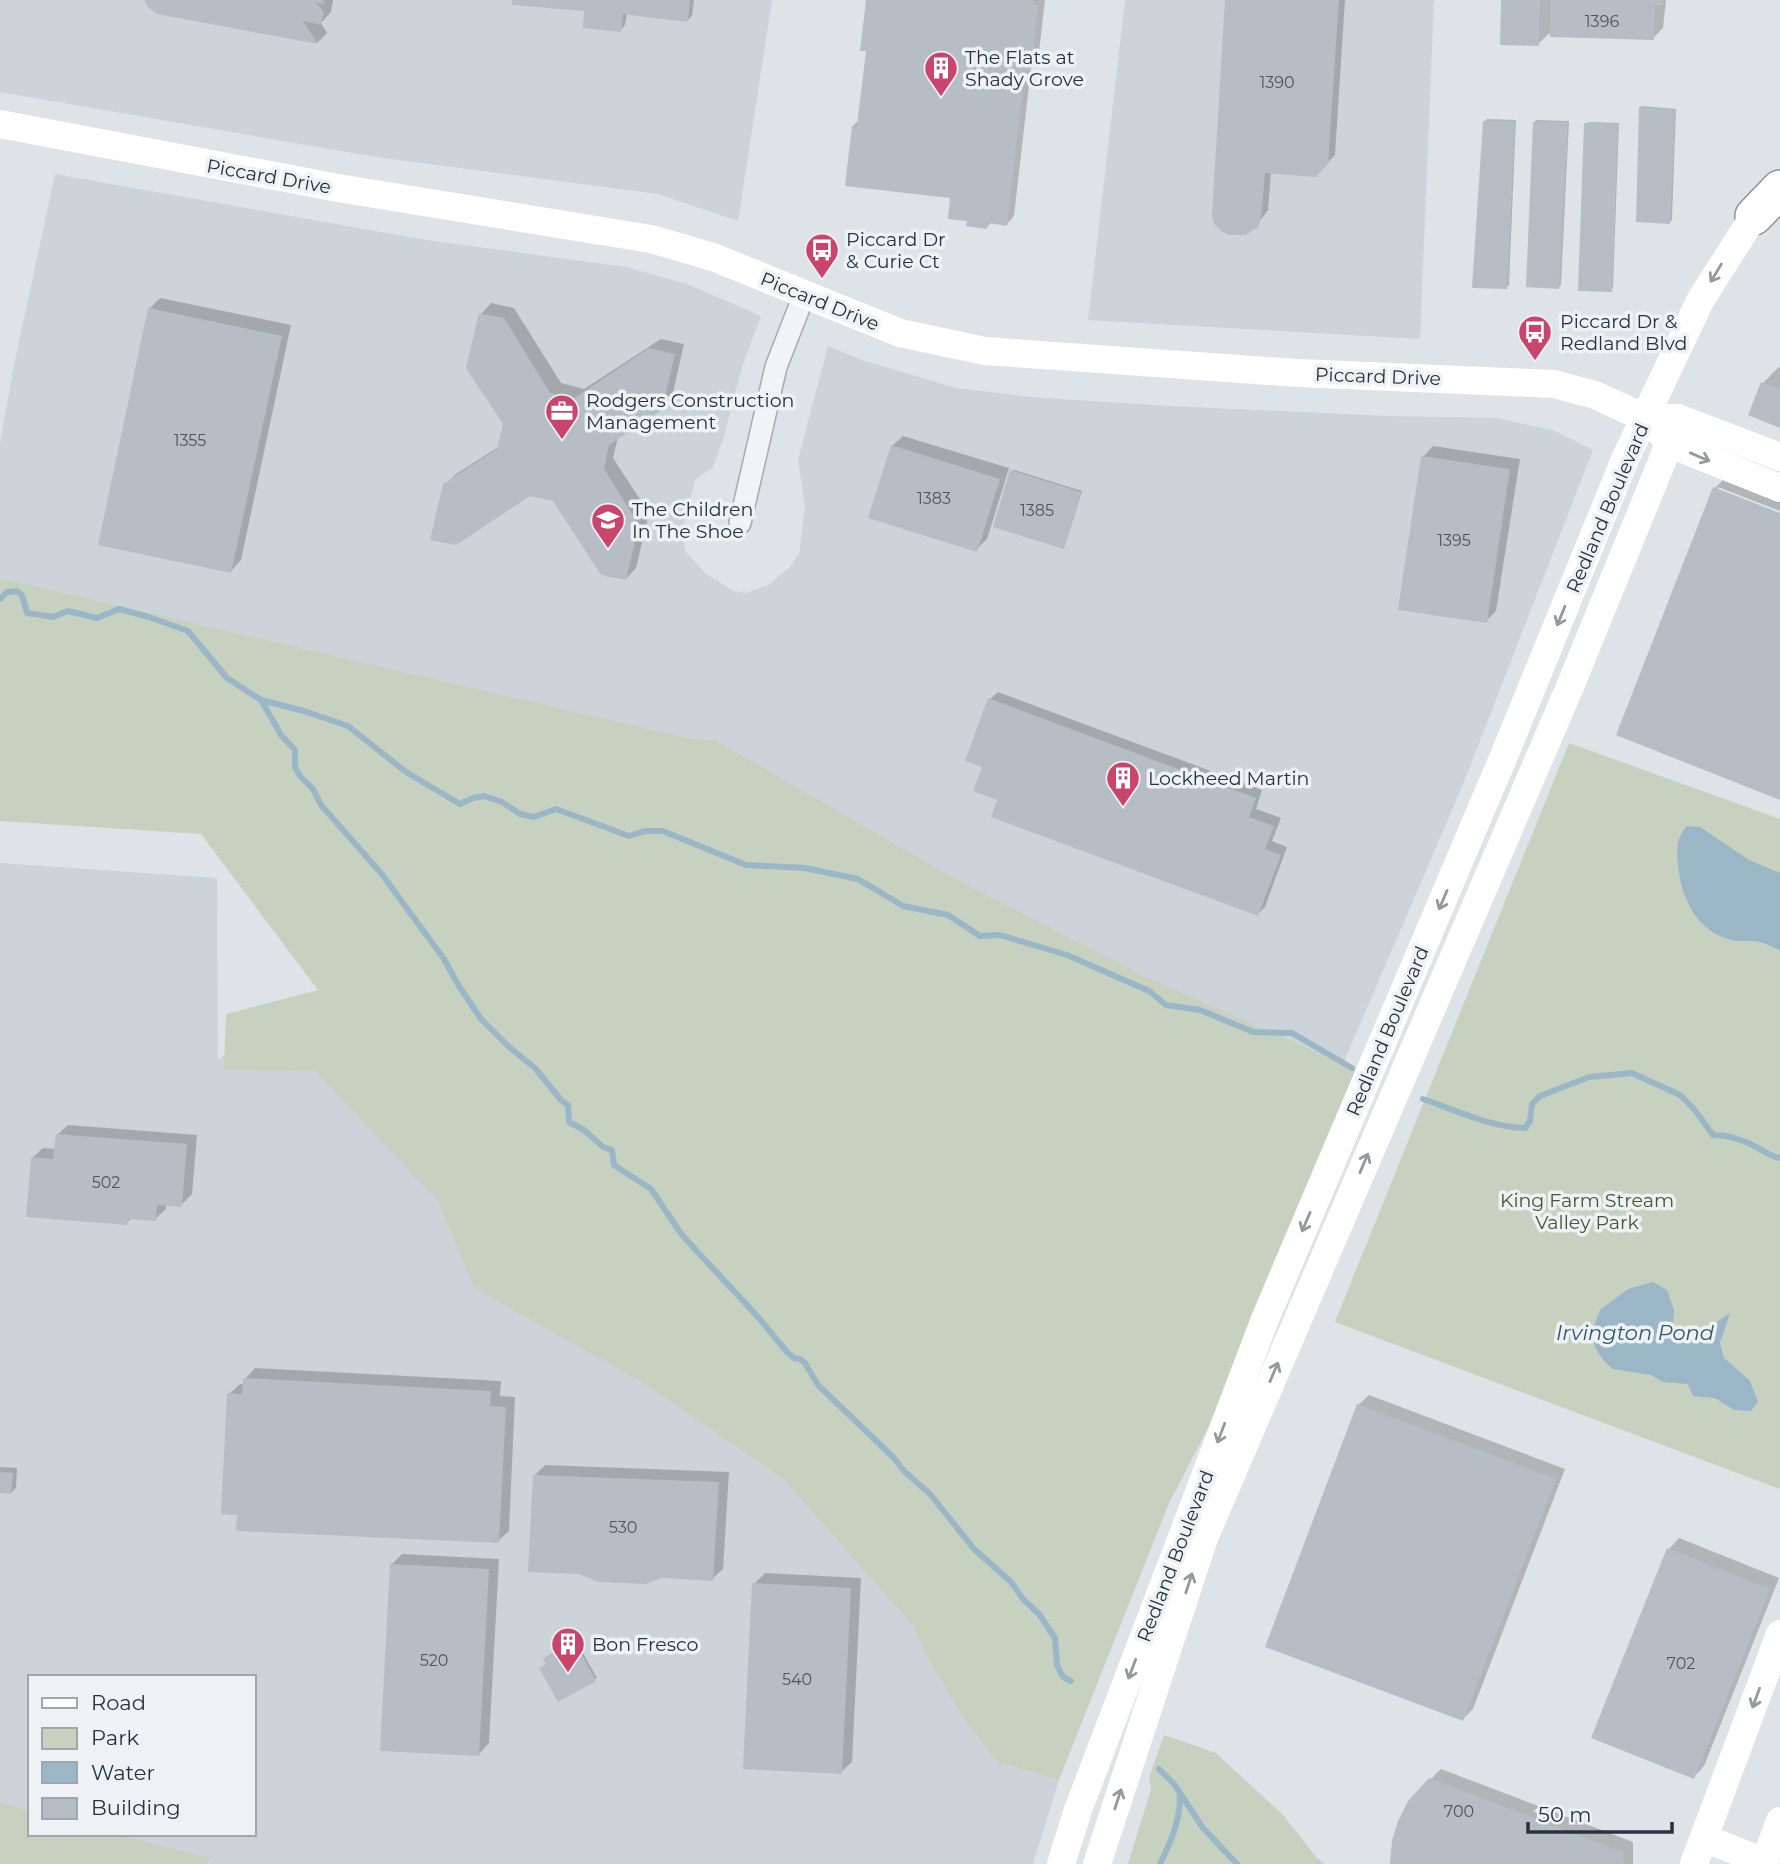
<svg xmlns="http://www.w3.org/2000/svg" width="1780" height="1864" font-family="Montserrat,sans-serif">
<rect width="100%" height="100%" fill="#dee3e7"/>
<!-- built -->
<g fill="#ccd3d9">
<polygon points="0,0 772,0 738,221 658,194 376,157 0,92"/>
<polygon points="1125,0 1434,0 1420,339 1088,320"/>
<polygon points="55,174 426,240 626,267 687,284 761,316 742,367 723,440 713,467 695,480 682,531 685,551 706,574 734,591 746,593 768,585 790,567 799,554 805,506 798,460 828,346 862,360 956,388 1030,397 1169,406 1388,416 1495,418 1553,430 1593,450 1462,787 1343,1064 1144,976 951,876 716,740 693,739 0,578 0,443 14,365"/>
<polygon points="0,863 217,878 218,1059 248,1042 345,1043 511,1274 640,1381 783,1479 913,1626 924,1651 997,1762 1059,1780 1033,1864 208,1864 210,1859 114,1834 254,1834 254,1677 30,1677 30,1811 0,1802"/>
</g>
<!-- green -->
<g fill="#c7d1c0">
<polygon points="0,578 693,739 716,740 951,876 1144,976 1371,1076 1265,1319 1169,1503 1059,1780 997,1762 961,1714 924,1651 913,1626 783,1479 640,1381 474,1288 438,1201 315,1071 224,1070 226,1014 318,990 201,834 0,821"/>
<polygon points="1569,743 1780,819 1780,1489 1335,1322"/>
<polygon points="1164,1735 1216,1753 1283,1815 1317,1858 1325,1864 1128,1864 1151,1789 1149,1778"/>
<polygon points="0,1802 30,1811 30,1834 114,1834 210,1858 208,1864 0,1864"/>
</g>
<!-- water -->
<g fill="#9ab6c7">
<path d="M1687 826 1700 827 1749 860 1780 873V950C1774 948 1767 944 1760 942 1751 940 1741 942 1732 940 1700 933 1683 903 1679 872 1677 854 1674 840 1687 826Z"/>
<polygon points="1653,1282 1667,1290 1674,1310 1673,1324 1684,1335 1690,1329 1709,1327 1730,1313 1720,1343 1724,1358 1750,1381 1758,1402 1751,1411 1734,1410 1715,1398 1693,1396 1688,1384 1663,1382 1651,1375 1613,1369 1604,1361 1596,1349 1591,1334 1600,1310 1628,1289"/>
</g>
<!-- shadow -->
<g fill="#0003">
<polygon points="146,0 333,0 333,1 331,12 321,23 327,33 317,43 158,13"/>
<polygon points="514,0 694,0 692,16 687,21 627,13 625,25 620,30 586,10"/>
<polygon points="868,0 1045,0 1038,61 1031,68 1014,216 1007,224 991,222 987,227 969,219 952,197 853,126 859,120 868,50"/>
<polygon points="1227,0 1345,0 1335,155 1315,175 1271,172 1268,210 1257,225"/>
<polygon points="1502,0 1666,0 1663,28 1653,38 1552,31 1538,44"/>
<polygon points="1642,106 1676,109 1672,220 1670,222 1640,107"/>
<polygon points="1487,119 1516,120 1509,285 1507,287 1485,121"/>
<polygon points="1536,120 1569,121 1561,285 1559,287 1534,122"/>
<polygon points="1588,122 1619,123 1613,288 1611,290 1586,124"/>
<polygon points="160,298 291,325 241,560 231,571 150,308"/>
<polygon points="491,303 514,308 561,383 584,389 661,339 684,344 672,397 661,408 618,437 613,458 649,513 636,568 626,579 554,500 529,494 445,485 456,474 500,446 505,424 481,314"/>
<polygon points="1779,367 1780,368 1780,426 1763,383"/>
<polygon points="903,436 1009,468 987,539 976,550 892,446"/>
<polygon points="1433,446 1520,459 1496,611 1486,621 1423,457"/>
<polygon points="1014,470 1082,491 1065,545 1012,471"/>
<polygon points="1725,478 1780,499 1780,511 1718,487 1718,491 1780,515 1780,798 1715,488"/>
<polygon points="998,692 1262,790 1256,809 1281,818 1272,841 1287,847 1265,907 1258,914 999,799 984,765 990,699"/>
<polygon points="68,1125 197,1135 192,1194 181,1205 166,1204 166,1209 155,1219 132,1217 127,1223 32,1158 43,1148 56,1149 57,1135"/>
<polygon points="255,1368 501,1381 500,1396 515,1397 509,1531 498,1541 238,1514 229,1394 240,1384 244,1384 245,1379"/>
<polygon points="1369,1395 1565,1469 1473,1709 1463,1719 1358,1405"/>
<polygon points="545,1465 729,1472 723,1569 712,1579 535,1475"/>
<polygon points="0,1467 17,1468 16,1488 11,1493 0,1492"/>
<polygon points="1679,1538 1779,1578 1704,1766 1694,1777 1593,1737 1669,1549"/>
<polygon points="402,1554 499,1559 489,1743 479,1754 391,1565"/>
<polygon points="765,1573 861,1578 852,1762 841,1772 754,1584"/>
<polygon points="568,1645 571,1650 579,1646 597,1678 595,1679 548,1664 547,1657"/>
<polygon points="1441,1769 1633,1842 1633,1864 1393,1864 1431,1779"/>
</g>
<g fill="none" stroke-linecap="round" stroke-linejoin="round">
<!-- stream -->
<g stroke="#9ab6c7" stroke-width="6">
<polyline points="0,599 7,592 17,591 22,595 27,613 53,617 68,611 97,618 119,609 149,617 188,631 227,678 261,700 304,711 348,726 406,772 460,804 473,798 484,796 502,802 520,814 534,817 556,809 629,836 645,831 663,831 746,865 805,868 858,879 903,906 948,915 980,936 1000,935 1067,955 1149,991 1166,1005 1200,1010 1253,1032 1292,1033 1352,1068"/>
<polyline points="261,700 281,735 295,750 295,767 300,776 313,789 321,805 381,873 444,959 459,986 481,1019 509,1047 535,1068 561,1100 568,1105 569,1122 584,1130 603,1147 612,1150 614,1165 651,1189 682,1235 758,1317 787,1352 794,1358 800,1359 805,1363 818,1385 894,1458 904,1471 930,1494 974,1549 1011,1582 1023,1599 1039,1614 1055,1638 1057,1665 1063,1677 1071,1681"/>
<path d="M1423 1099C1455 1110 1490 1127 1525 1128L1530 1121 1532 1104 1540 1096 1589 1077 1632 1073 1680 1095 1694 1109 1713 1135C1729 1135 1744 1140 1758 1148 1766 1152 1771 1157 1780 1158"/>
<polyline points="1159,1769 1174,1784 1203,1828 1237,1864"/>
<path d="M1160 1864C1171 1841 1180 1822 1180 1796"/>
</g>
</g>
<!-- building -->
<g fill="#b6bdc4">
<polygon points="144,0 323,0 325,4 316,3 324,12 321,25 303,21 318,44 157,14 148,7"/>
<polygon points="512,0 690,0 688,22 623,14 621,32 583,28 584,11 512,5"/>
<polygon points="866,0 1033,0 1033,5 1038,5 1031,70 1025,70 1007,226 988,223 987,229 966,226 967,221 948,219 950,198 845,186 852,126 857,126 866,51 860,51"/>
<polygon points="1225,0 1339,0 1328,164 1316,177 1265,173 1261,219 1258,227 1246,235 1228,235 1220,230 1214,223 1212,215"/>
<polygon points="1501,0 1540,0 1539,46 1500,45"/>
<polygon points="1551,0 1663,0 1663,5 1655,6 1654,40 1550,37"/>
<polygon points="1639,107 1675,110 1670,224 1636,222"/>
<polygon points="1483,121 1515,121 1507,289 1472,288"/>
<polygon points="1533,122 1568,122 1559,289 1526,287"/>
<polygon points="1584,123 1618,124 1612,292 1578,291"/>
<polygon points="148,308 282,336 231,573 98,545"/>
<polygon points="479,313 504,318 550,393 573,399 649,348 675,354 662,410 609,445 604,469 639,525 626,580 601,575 553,501 530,496 456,545 430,540 443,484 497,449 503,424 466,368"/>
<polygon points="1761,382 1780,389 1780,428 1748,415"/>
<polygon points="891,445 1000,479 977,552 868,518"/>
<polygon points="1421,456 1510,469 1487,623 1398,610"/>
<polygon points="1010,470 1081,492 1064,549 993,527"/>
<polygon points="1713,487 1780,513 1780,800 1616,735"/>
<polygon points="988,698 1256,798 1249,817 1274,826 1265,849 1281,855 1258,916 991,817 997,800 973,791 982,767 965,761"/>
<polygon points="56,1134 187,1144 182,1207 157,1205 156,1221 128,1219 127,1225 26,1217 31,1157 53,1159"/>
<polygon points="243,1378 491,1391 490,1406 506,1407 499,1543 236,1531 237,1515 221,1514 227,1393 242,1394"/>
<polygon points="1357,1404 1556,1479 1463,1721 1265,1647"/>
<polygon points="0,1472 13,1473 11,1494 0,1493"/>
<polygon points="533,1475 719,1482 713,1581 662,1578 645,1584 598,1582 579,1574 528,1572"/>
<polygon points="1667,1548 1770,1589 1694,1779 1591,1738"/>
<polygon points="390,1564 489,1569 479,1756 380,1751"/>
<polygon points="752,1583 851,1588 842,1774 743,1769"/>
<polygon points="566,1646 568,1651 577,1646 596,1681 558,1702 539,1668 546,1664 543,1658"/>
<polygon points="1429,1778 1623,1852 1624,1864 1390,1864 1392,1840 1398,1821 1408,1801"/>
</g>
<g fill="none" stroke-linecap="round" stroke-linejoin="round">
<!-- street casing -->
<g stroke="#a4abb1" stroke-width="24">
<polyline id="street" points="740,523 776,367 804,295"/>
</g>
<!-- highway casing -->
<g stroke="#86939e" stroke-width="40">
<polyline id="highway" points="1754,216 1780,189"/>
</g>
<!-- street -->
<use href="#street" stroke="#f1f3f6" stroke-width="21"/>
<!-- secondary -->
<g stroke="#fff" stroke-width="28">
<polyline points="0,124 338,188 651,239 713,257 900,333 985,351 1298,373 1554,384 1595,395 1645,418 1670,442 1680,448 1780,488"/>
<polyline points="1659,418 1678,418 1780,457"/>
<polyline points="1704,1838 1764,1862"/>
<polyline points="1061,1864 1078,1810 1265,1319 1506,751 1626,457 1701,299 1754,216"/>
<polyline points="1097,1864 1204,1538 1569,689 1661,464 1678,418"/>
<polyline points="1694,1864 1780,1634"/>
<polyline points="1764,1864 1780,1821"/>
</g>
<!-- highway -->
<use href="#highway" stroke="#fff" stroke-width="37"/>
</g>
<!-- one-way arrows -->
<defs><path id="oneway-shaft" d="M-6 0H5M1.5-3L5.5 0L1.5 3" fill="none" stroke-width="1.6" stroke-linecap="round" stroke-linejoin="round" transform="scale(1.75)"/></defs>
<g stroke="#94999e">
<use href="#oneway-shaft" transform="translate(1716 273) rotate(121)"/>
<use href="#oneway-shaft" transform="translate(1700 457) rotate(23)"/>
<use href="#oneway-shaft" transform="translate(1561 616) rotate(112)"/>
<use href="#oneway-shaft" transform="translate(1443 900) rotate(113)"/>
<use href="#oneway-shaft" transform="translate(1364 1163) rotate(-67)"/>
<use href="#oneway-shaft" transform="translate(1306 1222) rotate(113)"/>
<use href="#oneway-shaft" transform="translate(1274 1372) rotate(-67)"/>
<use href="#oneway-shaft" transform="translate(1221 1433) rotate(111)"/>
<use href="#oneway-shaft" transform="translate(1189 1583) rotate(-72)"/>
<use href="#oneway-shaft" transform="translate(1132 1669) rotate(111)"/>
<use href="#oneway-shaft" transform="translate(1756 1698) rotate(110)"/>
<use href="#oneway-shaft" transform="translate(1118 1799) rotate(-72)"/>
</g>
<!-- icons -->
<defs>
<g id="building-pin" transform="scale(1.75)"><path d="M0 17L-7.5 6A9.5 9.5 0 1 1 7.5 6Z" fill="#ca456c" stroke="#eef2f5"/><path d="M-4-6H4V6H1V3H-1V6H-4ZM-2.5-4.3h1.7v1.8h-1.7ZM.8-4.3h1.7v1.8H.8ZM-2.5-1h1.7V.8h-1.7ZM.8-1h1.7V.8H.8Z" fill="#fff"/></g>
<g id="bus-pin" transform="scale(1.75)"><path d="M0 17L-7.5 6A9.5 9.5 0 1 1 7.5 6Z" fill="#ca456c" stroke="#eef2f5"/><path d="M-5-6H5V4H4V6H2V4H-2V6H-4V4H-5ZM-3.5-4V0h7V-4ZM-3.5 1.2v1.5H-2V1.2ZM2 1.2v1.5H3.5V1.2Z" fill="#fff"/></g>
<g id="office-pin" transform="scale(1.75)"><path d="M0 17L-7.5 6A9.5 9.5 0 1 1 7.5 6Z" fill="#ca456c" stroke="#eef2f5"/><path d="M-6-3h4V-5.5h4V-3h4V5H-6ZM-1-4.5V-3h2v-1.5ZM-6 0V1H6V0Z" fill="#fff"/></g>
<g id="school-pin" transform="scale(1.75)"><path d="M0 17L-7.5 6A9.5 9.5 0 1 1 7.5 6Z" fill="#ca456c" stroke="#eef2f5"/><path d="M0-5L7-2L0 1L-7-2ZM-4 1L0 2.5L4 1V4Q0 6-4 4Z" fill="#fff"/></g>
</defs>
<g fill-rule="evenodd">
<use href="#building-pin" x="941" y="68"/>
<use href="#bus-pin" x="822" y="250"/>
<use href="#bus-pin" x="1535" y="332"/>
<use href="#office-pin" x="562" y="411"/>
<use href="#school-pin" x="608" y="520"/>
<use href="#building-pin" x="1123" y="778"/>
<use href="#building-pin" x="568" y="1644"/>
</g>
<g text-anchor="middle" stroke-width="7" stroke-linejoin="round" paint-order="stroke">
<!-- number labels -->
<g font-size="16" fill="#4c5660">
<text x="1602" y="27">1396</text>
<text x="1277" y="88">1390</text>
<text x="190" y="446">1355</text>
<text x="934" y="504">1383</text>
<text x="1037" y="516">1385</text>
<text x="1454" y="546">1395</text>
<text x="106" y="1188">502</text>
<text x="623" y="1533">530</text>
<text x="434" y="1666">520</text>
<text x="1681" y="1669">702</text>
<text x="797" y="1685">540</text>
<text x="1459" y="1817">700</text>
</g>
<!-- poi labels -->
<g font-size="19" fill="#28333e" stroke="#eef2f5" text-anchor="start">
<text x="965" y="64">The Flats at<tspan x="965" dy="22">Shady Grove</tspan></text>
<text x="846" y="246">Piccard Dr<tspan x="846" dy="22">&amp; Curie Ct</tspan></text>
<text x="1560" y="328">Piccard Dr &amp;<tspan x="1560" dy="22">Redland Blvd</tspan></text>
<text x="586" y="407">Rodgers Construction<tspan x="586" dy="22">Management</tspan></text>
<text x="632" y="516">The Children<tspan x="632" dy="22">In The Shoe</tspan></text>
<text x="1148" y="785">Lockheed Martin</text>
<text x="592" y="1651">Bon Fresco</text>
</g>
<!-- street labels -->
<g font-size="19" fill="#28333e" stroke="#eef2f5">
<text transform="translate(269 176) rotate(10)" y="7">Piccard Drive</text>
<text transform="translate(820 301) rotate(22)" y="7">Piccard Drive</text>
<text transform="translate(1378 376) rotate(2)" y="7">Piccard Drive</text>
<text transform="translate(1607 508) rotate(-67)" y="7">Redland Boulevard</text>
<text transform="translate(1387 1031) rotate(-67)" y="7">Redland Boulevard</text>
<text transform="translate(1175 1556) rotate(-69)" y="7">Redland Boulevard</text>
</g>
<!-- park labels -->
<g font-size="19" fill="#415935" stroke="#eef2f5">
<text x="1587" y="1207">King Farm Stream<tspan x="1587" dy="22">Valley Park</tspan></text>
</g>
<!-- water labels -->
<g font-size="21" font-style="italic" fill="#335771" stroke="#eef2f5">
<text x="1635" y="1340">Irvington Pond</text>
</g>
</g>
<!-- legend -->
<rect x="28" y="1675" width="228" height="161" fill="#eef2f5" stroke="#9fa6ac" stroke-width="2"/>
<rect x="42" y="1698" width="35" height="10" fill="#ffffff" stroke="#9fa6ac" stroke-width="2"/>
<text x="91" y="1710" font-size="21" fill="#28333e">Road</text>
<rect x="42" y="1728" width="35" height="21" fill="#c7d1c0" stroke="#9fa6ac" stroke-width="2"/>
<text x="91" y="1745" font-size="21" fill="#28333e">Park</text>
<rect x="42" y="1762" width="35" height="21" fill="#9ab6c7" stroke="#9fa6ac" stroke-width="2"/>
<text x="91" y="1780" font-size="21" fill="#28333e">Water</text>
<rect x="42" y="1798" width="35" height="21" fill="#b6bdc4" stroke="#9fa6ac" stroke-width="2"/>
<text x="91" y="1815" font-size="21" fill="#28333e">Building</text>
<!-- scale -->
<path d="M1528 1822v10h144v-10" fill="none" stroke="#28333e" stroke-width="3.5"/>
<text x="1538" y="1822" font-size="21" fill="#28333e" stroke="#eef2f5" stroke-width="5" paint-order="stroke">50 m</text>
</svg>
